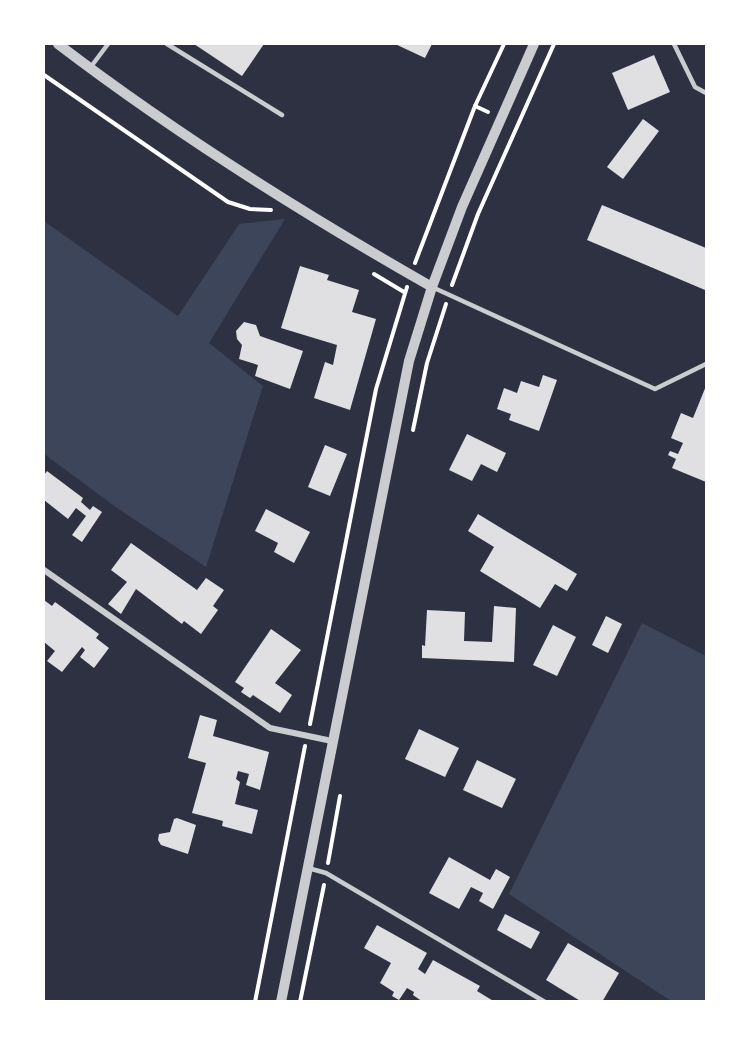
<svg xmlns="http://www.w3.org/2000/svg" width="750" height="1045" font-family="Cabin,sans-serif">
<rect width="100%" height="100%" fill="#2d3142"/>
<!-- green -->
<g fill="#3c4559">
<polygon points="285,219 209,343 263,386 206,567 117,508 44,454 44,221 178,316 239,224"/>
<polygon points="642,623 706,656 706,1001 671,1001 509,894"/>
</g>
<!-- building -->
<g fill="#e0e0e3">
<polygon points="194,44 264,44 242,76"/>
<polygon points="395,44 432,44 425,58"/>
<polygon points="654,55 670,92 628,110 612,73"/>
<polygon points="643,119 659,131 623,179 607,167"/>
<polygon points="602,205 706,248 705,290 587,240"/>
<polygon points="300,266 329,275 327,280 359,290 352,312 376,319 350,410 314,398 325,362 333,365 337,345 281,328"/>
<polygon points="244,322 256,325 260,336 303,351 290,389 255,376 258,365 239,359 242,345 237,339 236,331"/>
<polygon points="543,375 557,380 539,431 509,420 511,414 497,409 504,388 517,393 521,381 539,387"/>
<polygon points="706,386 706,482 672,468 676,459 668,455 670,451 678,454 683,443 671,438 681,413 693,418"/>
<polygon points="467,434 506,453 497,472 481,464 472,481 449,470"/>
<polygon points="325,445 347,454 330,496 308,487"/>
<polygon points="47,471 83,498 81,502 90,510 93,506 102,512 82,542 72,535 86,516 76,508 68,519 44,500 44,475"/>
<polygon points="266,509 310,532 294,563 274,552 278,543 255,531"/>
<polygon points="478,514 577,574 567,591 555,584 540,608 480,571 494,547 468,531"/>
<polygon points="131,543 197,590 206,578 224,590 213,606 218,610 201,634 184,621 182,624 136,589 121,614 108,604 127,582 111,570"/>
<polygon points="44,600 52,606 55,602 99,634 96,638 109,648 94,668 80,657 85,650 82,647 62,672 47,661 55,651 44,642"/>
<polygon points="494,606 516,608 514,662 422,658 422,645 425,646 427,610 465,612 464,641 492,642"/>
<polygon points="606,616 622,624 608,653 592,645"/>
<polygon points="553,625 576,637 557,676 533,665"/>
<polygon points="271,629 301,650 275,683 292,695 280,713 253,695 250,698 241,692 244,688 235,682"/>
<polygon points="200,715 217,720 213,736 269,752 260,790 246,785 249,774 238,771 236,779 240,782 235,804 258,810 252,834 222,826 223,821 192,813 206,763 188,758"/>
<polygon points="419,729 459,748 445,777 405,759"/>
<polygon points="477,760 516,779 502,808 463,790"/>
<polygon points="177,818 196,825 188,854 161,845 158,840 159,834 170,832 174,819"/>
<polygon points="449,857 490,880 496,869 510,877 493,909 479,901 483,893 471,887 459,909 429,893"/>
<polygon points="505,914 540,932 531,949 497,930"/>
<polygon points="377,925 427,953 418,969 425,974 433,960 480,986 477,991 495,1002 423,1002 413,995 414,992 407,988 399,1000 392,996 394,992 380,983 391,963 364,948"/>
<polygon points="568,943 619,973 602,1002 582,1002 546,980"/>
</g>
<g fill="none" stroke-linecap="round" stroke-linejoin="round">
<!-- path -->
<g stroke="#fff" stroke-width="4">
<polyline points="44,75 228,202 250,209 271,210"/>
<polyline points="475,106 488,112"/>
<polyline points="415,263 475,106 504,44"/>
<polyline points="374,274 404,292"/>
<polyline points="452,285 478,214 554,44"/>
<polyline points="413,430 427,363 446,304"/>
<polyline points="310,724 376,389 407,287"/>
<polyline points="328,863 340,796"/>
<polyline points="255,1002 305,746"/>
<polyline points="300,1002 324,885"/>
</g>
<!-- service -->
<g stroke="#caccd0" stroke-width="4.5">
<polyline points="167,44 282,115"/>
<polyline points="674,44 695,87 706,93"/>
<polyline points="90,68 108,44"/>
<polyline points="432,287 655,389 706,364"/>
<polyline points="308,868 326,873 545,1002"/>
</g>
<!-- minor -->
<polyline stroke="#caccd0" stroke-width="6" points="44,570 270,728 332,741"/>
<!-- tertiary -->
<g stroke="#caccd0" stroke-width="10">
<path d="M58 44C176 134 302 213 432 287"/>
<polyline points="281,1002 409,361 432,287 462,207 534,44"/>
</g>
</g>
<!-- border -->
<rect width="750" height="1045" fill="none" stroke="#ffffff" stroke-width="90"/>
</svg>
